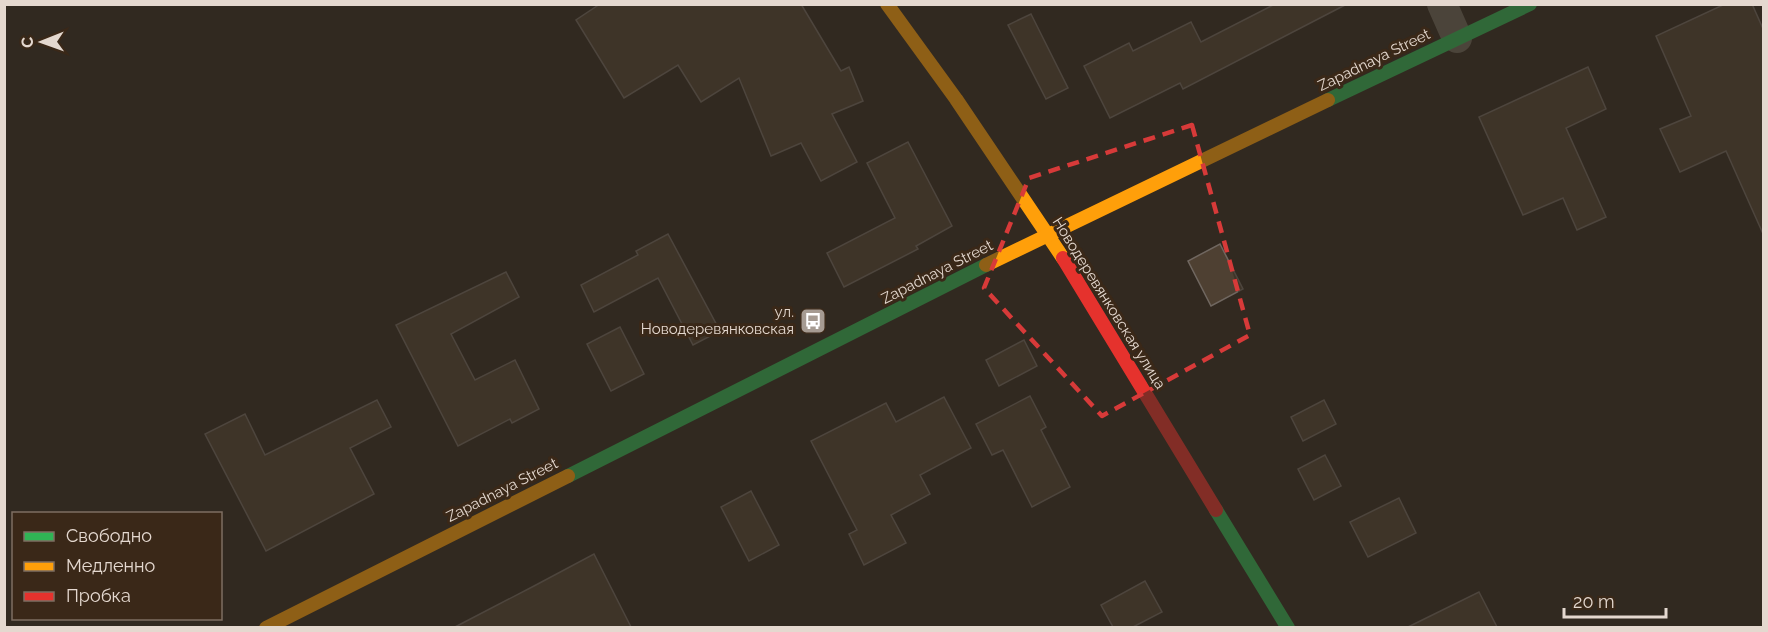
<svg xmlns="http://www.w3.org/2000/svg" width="1768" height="632" font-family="Raleway,sans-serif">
<rect width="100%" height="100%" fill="#322920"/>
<!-- building -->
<g fill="#4e4032" stroke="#706760" stroke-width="1.5">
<polygon points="600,4 801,4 841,71 849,67 863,101 832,114 857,162 821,181 801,143 771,156 739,78 701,102 678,65 624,98 576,20"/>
<polygon points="1275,4 1347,4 1183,89 1180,83 1110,118 1084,66 1129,43 1133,51 1191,22 1201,42"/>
<polygon points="1725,4 1752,4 1764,31 1764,236 1726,151 1680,172 1660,129 1691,116 1656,36"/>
<polygon points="1031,14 1068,88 1046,99 1008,25"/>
<polygon points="1588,67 1606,109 1566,128 1606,217 1577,230 1563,198 1523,215 1479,117"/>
<polygon points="908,142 952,226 916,246 918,249 844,287 827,253 895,218 867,163"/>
<polygon points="668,234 720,331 693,345 658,278 594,312 581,285 638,255 636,251"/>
<polygon points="1220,244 1243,289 1211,306 1188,261"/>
<polygon points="506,272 519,297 451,334 475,380 515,360 539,409 512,423 510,419 458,446 396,325"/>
<polygon points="620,327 644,374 611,391 587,344"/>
<polygon points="1024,340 1037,366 999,386 986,360"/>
<polygon points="1030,396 1046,427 1041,430 1070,487 1032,507 1003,450 992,455 976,424"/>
<polygon points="944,397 971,448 920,475 930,494 891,515 906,543 864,565 849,534 857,530 811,441 886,403 896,422"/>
<polygon points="377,400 391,427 350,448 374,494 266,551 205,434 245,414 265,455"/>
<polygon points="1324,400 1336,424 1303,441 1291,417"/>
<polygon points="1325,455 1341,486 1314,500 1298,469"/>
<polygon points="751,491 779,545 749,561 721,507"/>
<polygon points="1399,498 1416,533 1368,557 1350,522"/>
<polygon points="594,554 631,627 455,627 534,586"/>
<polygon points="1145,581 1162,612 1133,627 1113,627 1101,605"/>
<polygon points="1479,592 1497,627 1408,627"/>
</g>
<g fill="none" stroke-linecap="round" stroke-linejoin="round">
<!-- street -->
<polyline stroke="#6c655a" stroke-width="30" points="1442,4 1457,38"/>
<!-- fast -->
<g stroke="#30b455" stroke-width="14">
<polyline points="1328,100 1530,4"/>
<polyline points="568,476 986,265"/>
<polyline points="1216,510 1288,628"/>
</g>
<!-- slow -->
<g stroke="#ff9f0a" stroke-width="14">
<polyline points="887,4 956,99 1063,258"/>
<polyline points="986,265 1328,100"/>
<polyline points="266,628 568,476"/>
</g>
<!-- jam -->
<polyline stroke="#e5322d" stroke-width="14" points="1063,258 1216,510"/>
</g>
<!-- marked area -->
<path d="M0 0H1768V632H0ZM1192 125 1250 335 1102 416 984 288 1029 178Z" fill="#322920" fill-opacity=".55" fill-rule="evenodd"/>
<path fill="none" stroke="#d73a39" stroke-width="4.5" stroke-dasharray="12 8" stroke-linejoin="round" d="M1192 125 1250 335 1102 416 984 288 1029 178Z"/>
<!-- icons -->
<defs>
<g id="bus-square" transform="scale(1.35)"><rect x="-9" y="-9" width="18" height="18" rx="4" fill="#a69b92" stroke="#3a2818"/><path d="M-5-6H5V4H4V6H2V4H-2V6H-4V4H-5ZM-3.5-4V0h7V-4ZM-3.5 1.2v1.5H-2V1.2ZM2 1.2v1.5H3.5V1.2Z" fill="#fff"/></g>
</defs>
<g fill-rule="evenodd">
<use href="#bus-square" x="813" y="321"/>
</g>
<g text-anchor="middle" stroke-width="6" stroke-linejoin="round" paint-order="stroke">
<!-- street labels -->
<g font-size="15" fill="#e4d8cf" stroke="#3a2818">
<text transform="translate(1374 60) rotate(-26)" y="5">Zapadnaya Street</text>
<text transform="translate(937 272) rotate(-27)" y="5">Zapadnaya Street</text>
<text transform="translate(1109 303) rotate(58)" y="5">Новодеревянковская улица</text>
<text transform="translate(502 490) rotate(-27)" y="5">Zapadnaya Street</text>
</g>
<!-- poi labels -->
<g font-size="15" fill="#e4d8cf" stroke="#3a2818" text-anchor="end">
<text x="794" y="317">ул.<tspan x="794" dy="17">Новодеревянковская</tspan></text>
</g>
</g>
<!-- border -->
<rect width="1768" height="632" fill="none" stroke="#e4d8cf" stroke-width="12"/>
<!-- legend -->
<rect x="12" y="512" width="210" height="108" fill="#3a2818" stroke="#7e6e61" stroke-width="1.5"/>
<rect x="24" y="532" width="30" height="9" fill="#30b455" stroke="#7e6e61" stroke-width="1.5"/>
<text x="66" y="542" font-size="18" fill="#e4d8cf">Свободно</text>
<rect x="24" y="562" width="30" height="9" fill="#ff9f0a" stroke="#7e6e61" stroke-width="1.5"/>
<text x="66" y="572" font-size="18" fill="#e4d8cf">Медленно</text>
<rect x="24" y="592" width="30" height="9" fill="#e5322d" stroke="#7e6e61" stroke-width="1.5"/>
<text x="66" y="602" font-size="18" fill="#e4d8cf">Пробка</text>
<!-- north arrow -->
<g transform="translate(42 42) rotate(269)" stroke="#3a2818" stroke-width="4.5" paint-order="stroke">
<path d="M0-4.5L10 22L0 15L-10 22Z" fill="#e4d8cf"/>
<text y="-9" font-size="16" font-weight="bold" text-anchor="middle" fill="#e4d8cf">С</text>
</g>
<!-- scale -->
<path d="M1564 608v9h102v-9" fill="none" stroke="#e4d8cf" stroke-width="3"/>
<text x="1573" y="608" font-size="18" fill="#e4d8cf" stroke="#3a2818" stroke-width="4.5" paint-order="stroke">20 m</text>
</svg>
